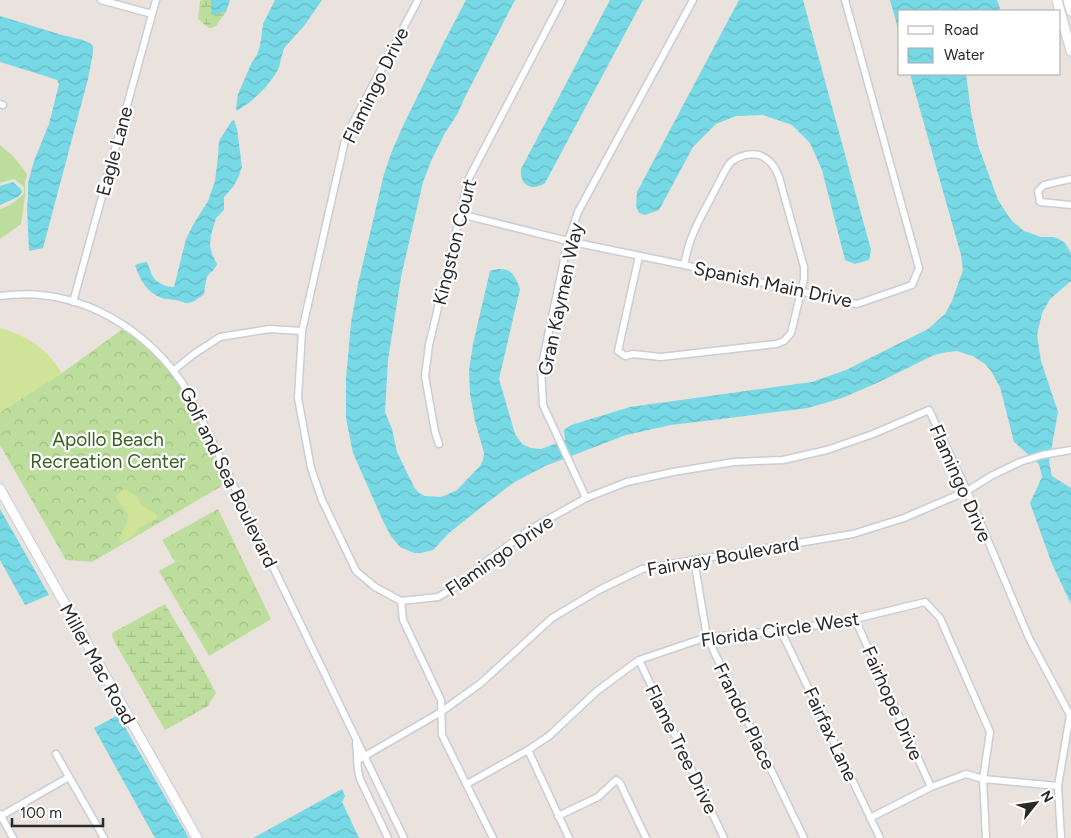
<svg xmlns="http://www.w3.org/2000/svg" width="1071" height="838" font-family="Figtree,sans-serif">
<defs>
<pattern id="forest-crowns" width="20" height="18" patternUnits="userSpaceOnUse" patternTransform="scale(1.25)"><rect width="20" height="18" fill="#bddd9d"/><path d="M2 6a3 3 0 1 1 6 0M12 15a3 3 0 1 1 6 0" fill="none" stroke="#a2be87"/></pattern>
<pattern id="wetland-marsh" width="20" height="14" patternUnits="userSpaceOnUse" patternTransform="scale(1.25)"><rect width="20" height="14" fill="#bddd9d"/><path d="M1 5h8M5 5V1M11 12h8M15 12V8" fill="none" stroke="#a2be87"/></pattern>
<pattern id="water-waves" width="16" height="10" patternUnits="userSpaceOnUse" patternTransform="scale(1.25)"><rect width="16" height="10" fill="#77d9e5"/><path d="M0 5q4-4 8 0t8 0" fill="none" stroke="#67bac4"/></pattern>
</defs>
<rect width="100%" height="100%" fill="#eae2dc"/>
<!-- grass -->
<path fill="#bddd9d" d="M0 145 14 157 27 174 25 183V196L21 224 0 239V209C8 207 19 199 24 193V187L14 179 0 183Z"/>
<!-- forest -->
<g fill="url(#forest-crowns)">
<polygon points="127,326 174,370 227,483 92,562 66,560 0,445 0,412 62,373"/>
<polygon points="218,509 271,619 209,656 159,571 175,562 162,540"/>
</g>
<!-- wetland -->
<g fill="url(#wetland-marsh)">
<polygon points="202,0 211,0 211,14 226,12 215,27 209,28 198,19 200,1"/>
<polygon points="165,604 202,667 216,693 208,706 165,730 113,639 112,633"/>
</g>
<!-- pitch -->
<g fill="#d0e499">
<path d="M0 328C29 336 45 348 62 373L0 412Z"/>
<polygon points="125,489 138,497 141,504 156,514 157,517 156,519 139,528 133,535 123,543 121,542 119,539 127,523 128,515 116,497 122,490"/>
</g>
<!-- water -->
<g fill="url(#water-waves)">
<polygon points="211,0 230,0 226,12 211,15"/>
<polygon points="275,0 322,0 304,26 284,48 279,67 275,75 265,88 250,102 237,111 236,108 238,94 252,62 257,55 260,46 263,24"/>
<path d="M466 0H515L463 101 458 113 445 133 432 159 423 182 401 277 388 360 385 412 392 429 397 452 414 487 419 493 425 496 440 497 446 495 457 490 480 466 483 460 484 453 475 421 470 394 469 371 473 344 490 271C509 265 514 273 520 289L499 379 515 434 522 444 531 448 541 449 565 440 564 430 571 425 630 407 812 382 846 370 928 329 945 314 952 301 963 270 961 255 910 74H966L971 112 978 145 998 200 1011 220 1024 231 1041 237H1053L1059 239 1065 243 1071 253V281L1050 299 1042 313 1037 335 1041 361 1058 412 1049 462 1052 476 1071 488V604L1052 564 1030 503 1042 477 1039 464 1014 442 1000 387 991 371 985 364 973 356 957 351 948 352 934 355 877 383 842 398 808 408 721 419 671 425 626 435 545 466 513 483 488 502 449 533 433 550 421 553H414L400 547 391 536 383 521 353 453 346 418V379L351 323 358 284 384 174 392 151 402 128 443 44Z"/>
<path d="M610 0H643L545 183C532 192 519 185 521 169Z"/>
<polygon points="739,0 803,0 871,250 869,260 855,264 845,260 822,170 810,143 792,125 763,115 736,116 716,124 693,147 659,210 645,215 639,213 636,206 637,192"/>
<polygon points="890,0 997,0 1001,11 900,11 900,36"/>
<polygon points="0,16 62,35 83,40 91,44 93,47 93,53 88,79 43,248 29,251 27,209 28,196 28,183 34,161 49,124 59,84 57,80 45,76 0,62"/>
<path d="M234 120 237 129 242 167 238 178 233 187 224 197V210L216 218 211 235 210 245 212 254 217 264C215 270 210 272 207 277 205 282 205 289 204 294 199 298 193 303 186 303 182 302 178 300 174 300 170 299 166 300 162 298 147 293 140 280 135 265L141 263 147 262C149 266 150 271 152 275 155 282 167 288 174 287L186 239 193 225 208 201 215 181 218 157 219 141 231 122Z"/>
<polygon points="13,182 21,189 22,192 18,197 0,205 0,186"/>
<polygon points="0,509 49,595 25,605 0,560"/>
<polygon points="118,715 189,838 155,838 94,728"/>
<polygon points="342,789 345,796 342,802 359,838 253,838"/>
</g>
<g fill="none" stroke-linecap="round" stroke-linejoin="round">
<!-- street casing -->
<g stroke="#c8cdd6" stroke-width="9">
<g id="street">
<polyline points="101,0 152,14"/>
<polyline points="418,0 346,136 302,331 298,398 311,468 322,500 356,571 375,587 401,601 438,597 466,581 483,564 529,530 586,498 627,482 673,472 734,462 783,460 827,450 873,434 929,410 967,491 1029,638 1070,715 1058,786 1061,838"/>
<polyline points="0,104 3,105"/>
<polyline points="1071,179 1044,185 1038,191 1040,202 1071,205"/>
<polyline points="460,214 568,241 684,265 857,304 912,285 919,268 845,0"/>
<path d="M639 256 618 351 625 356 633 354 661 357 776 344 784 341 791 333 804 279V267L779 177C775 167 770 159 759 155 750 153 737 156 730 163 724 171 720 181 715 190 707 206 697 222 691 239 688 247 686 256 684 265"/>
<path d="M0 296C79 285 150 329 190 395L404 838"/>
<polyline points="73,302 156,0"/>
<polyline points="174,370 194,354 220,337 270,329 302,331"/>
<polyline points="439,444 435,432 425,376 429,345 469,178 562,0"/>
<polyline points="586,498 543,405 541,369 568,241 578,212 693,0"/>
<polyline points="694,560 707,637 804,838"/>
<polyline points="401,601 403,620 441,700 442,735 493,838"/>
<polyline points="855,619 931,787"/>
<polyline points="781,631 880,838"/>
<polyline points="639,660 724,838"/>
<path d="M356 743C358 755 356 767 360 779L388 838"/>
<polyline points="528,750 569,838"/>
<polyline points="56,754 104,838"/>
<polyline points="358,760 441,712 481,683 552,618 599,590 642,569 694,560 853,534 904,518 967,491 991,476 1020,462 1042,455 1071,450"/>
<polyline points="467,784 528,750 549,736 597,691 639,660 707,637 781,631 855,619 925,602 940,618 990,732 983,779 986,838"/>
<polyline points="0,814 13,838"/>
<polyline points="1,816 69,777"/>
<polyline points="558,816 598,797 616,780 620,783 646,838"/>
<polyline points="870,818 931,787 966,774 983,779 1058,786"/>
</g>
</g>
<!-- secondary casing -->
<g stroke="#c8cdd6" stroke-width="11">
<g id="secondary">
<polyline points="1057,0 1071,51"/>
<polyline points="1068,0 1071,11"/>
<polyline points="0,489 197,838"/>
</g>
</g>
<!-- street -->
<use href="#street" stroke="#fff" stroke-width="6"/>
<!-- secondary -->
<use href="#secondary" stroke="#fff" stroke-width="9"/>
</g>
<g text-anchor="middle" stroke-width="4.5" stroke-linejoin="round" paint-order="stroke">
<!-- street labels -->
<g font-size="19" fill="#292929" stroke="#fff">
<text transform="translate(375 85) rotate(-64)" y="7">Flamingo Drive</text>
<text transform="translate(114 151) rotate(-75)" y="7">Eagle Lane</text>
<text transform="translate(454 242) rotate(-76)" y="7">Kingston Court</text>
<text transform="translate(773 284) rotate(12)" y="7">Spanish Main Drive</text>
<text transform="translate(560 299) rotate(-78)" y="7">Gran Kaymen Way</text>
<text transform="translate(229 477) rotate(64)" y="7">Golf and Sea Boulevard</text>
<text transform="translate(961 483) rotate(66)" y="7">Flamingo Drive</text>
<text transform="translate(499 555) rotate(-35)" y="7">Flamingo Drive</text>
<text transform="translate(723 556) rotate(-10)" y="7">Fairway Boulevard</text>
<text transform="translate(780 629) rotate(-8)" y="7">Florida Circle West</text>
<text transform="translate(98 664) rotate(61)" y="7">Miller Mac Road</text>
<text transform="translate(893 703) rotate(66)" y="7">Fairhope Drive</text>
<text transform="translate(745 716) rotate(64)" y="7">Frandor Place</text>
<text transform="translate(831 734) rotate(65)" y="7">Fairfax Lane</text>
<text transform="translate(682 749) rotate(64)" y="7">Flame Tree Drive</text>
</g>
<!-- park labels -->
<g font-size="19" fill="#37601f" stroke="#fff">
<text x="108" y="446">Apollo Beach<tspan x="108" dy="22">Recreation Center</tspan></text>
</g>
</g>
<!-- legend -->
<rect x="898" y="10" width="162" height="65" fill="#ffffff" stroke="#a9a9a9"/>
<rect x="908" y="26" width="25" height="8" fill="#ffffff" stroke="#a9a9a9"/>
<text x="944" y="35" font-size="15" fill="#292929">Road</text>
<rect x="908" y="48" width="25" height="15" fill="url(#water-waves)" stroke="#a9a9a9"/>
<text x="944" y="60" font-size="15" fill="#292929">Water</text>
<!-- north arrow -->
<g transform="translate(1036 803) rotate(60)" stroke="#ffffff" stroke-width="4" paint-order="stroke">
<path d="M0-4L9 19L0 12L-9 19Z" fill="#292929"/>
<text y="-8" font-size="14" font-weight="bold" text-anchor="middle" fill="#292929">N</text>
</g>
<!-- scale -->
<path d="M12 818v8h91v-8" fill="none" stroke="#292929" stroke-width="2.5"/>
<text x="20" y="818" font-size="15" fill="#292929" stroke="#ffffff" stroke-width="4" paint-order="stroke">100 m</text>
</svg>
